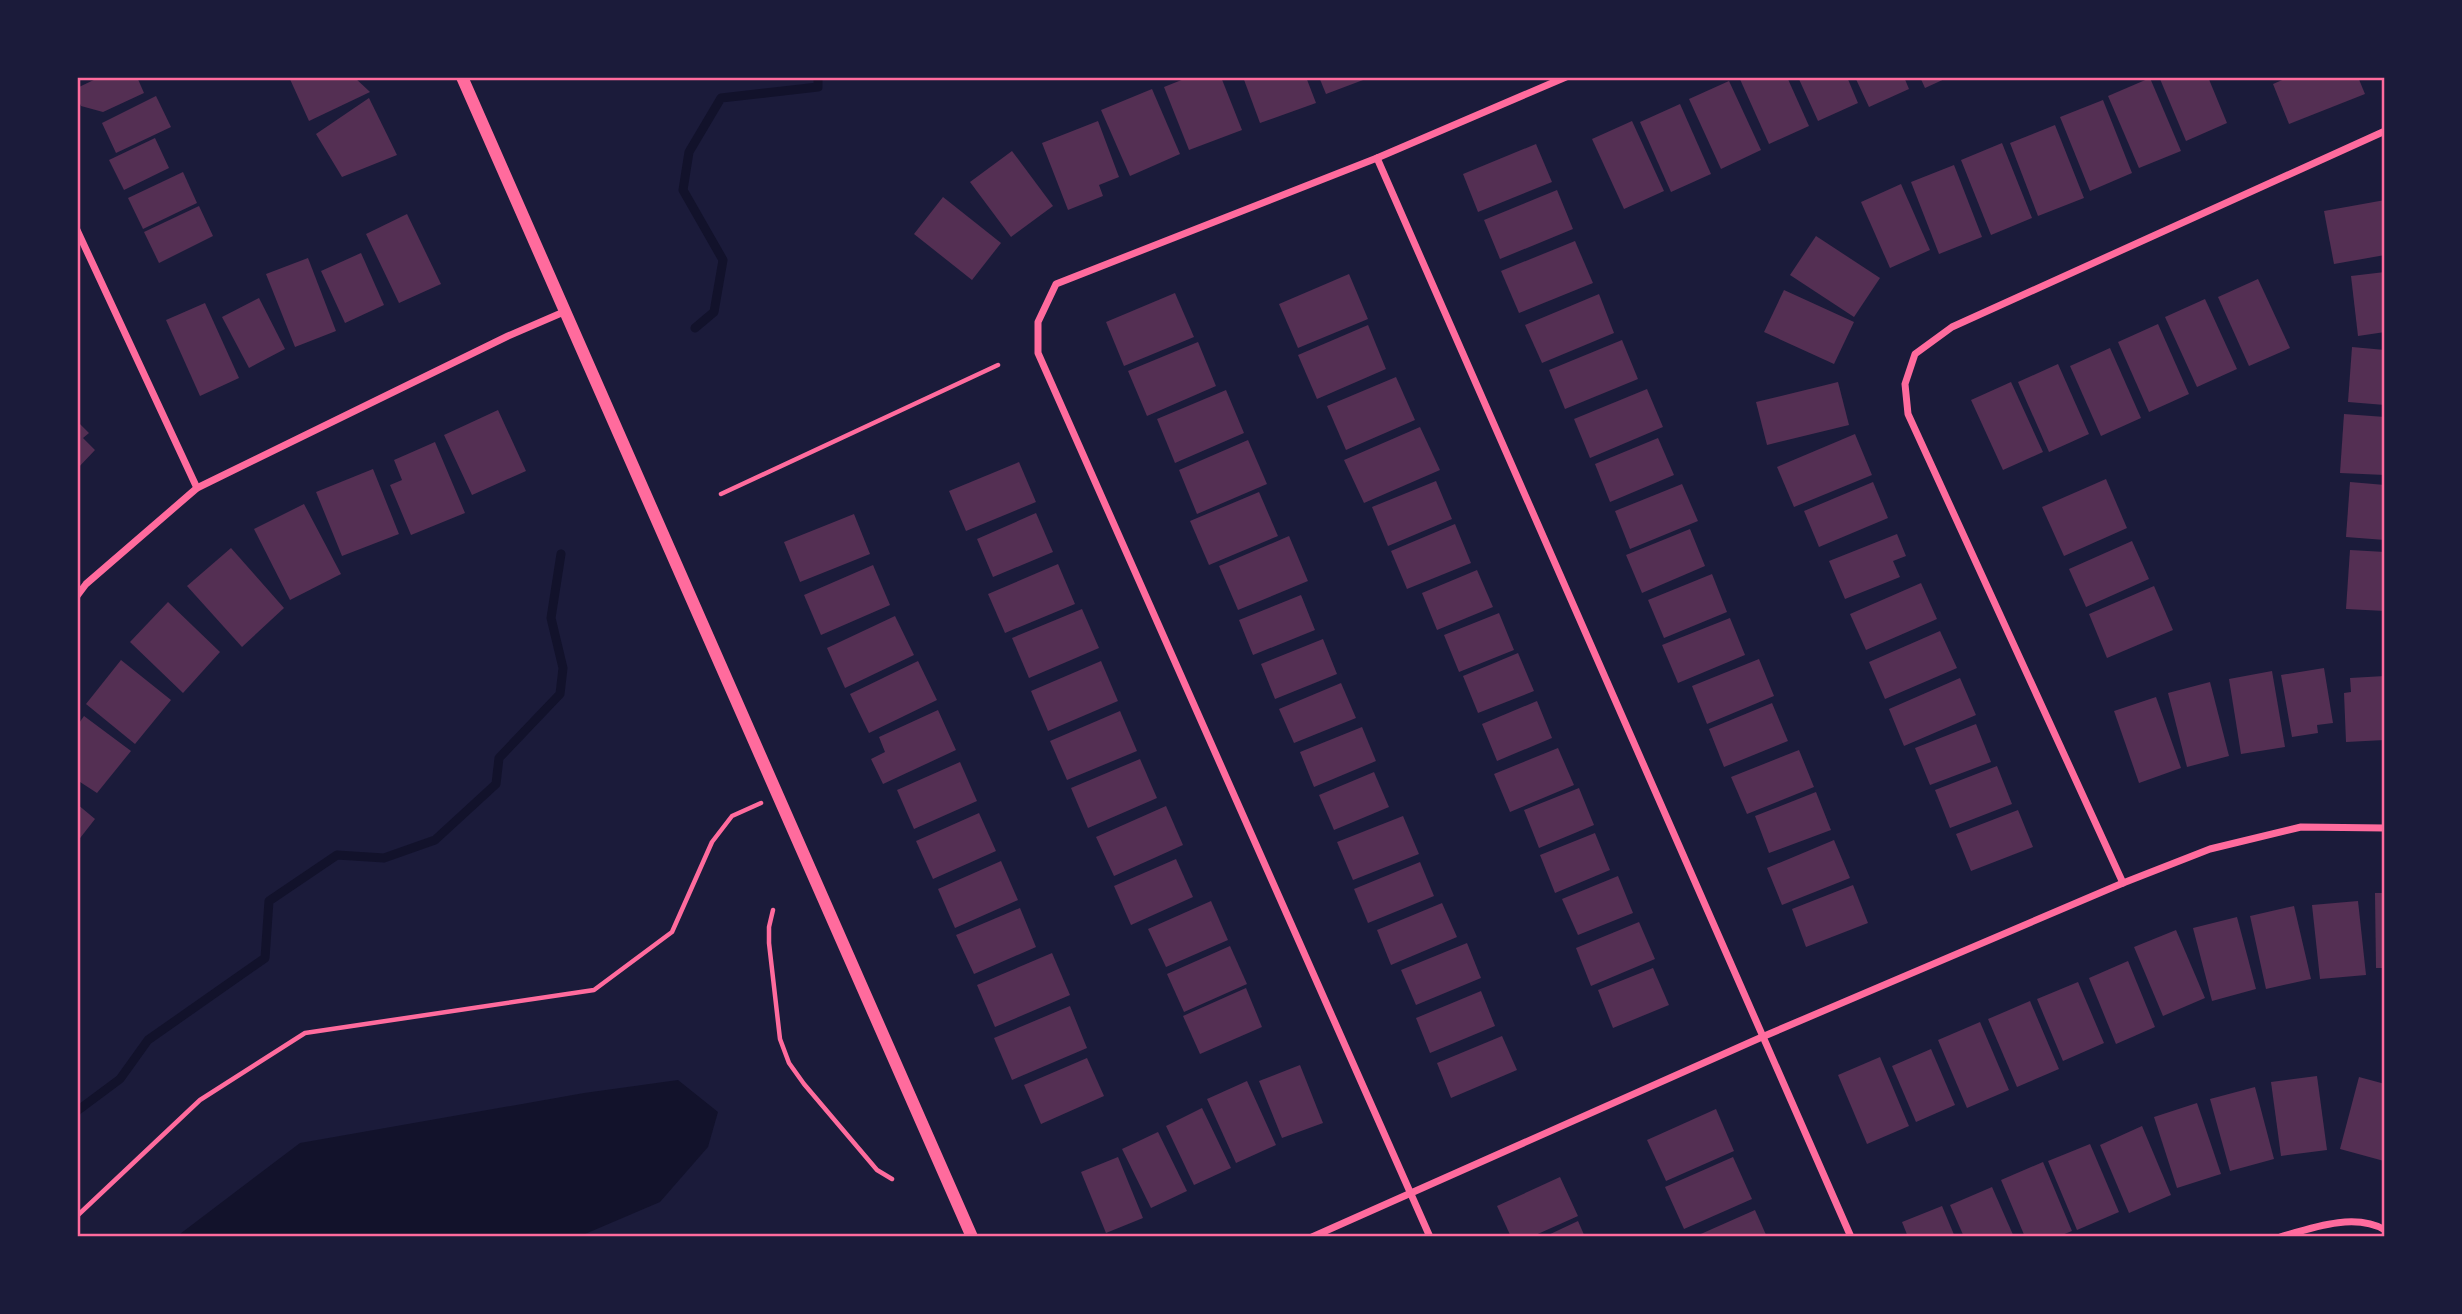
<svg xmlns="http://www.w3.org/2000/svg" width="2462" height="1314" font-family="'Alegreya Sans',sans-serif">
<rect width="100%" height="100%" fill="#1b1b3a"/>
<!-- water -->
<polygon fill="#12122b" points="678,1080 718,1112 708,1147 660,1202 578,1237 176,1237 300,1143 584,1093"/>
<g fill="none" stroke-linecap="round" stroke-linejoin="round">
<!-- stream -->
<g stroke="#12122b" stroke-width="9">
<polyline points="695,328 714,312 723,260 683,190 689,152 721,98 818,87 818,77"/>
<polyline points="77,1111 120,1079 148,1040 265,958 269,901 337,855 384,858 435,840 496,784 499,758 560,694 563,668 551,618 561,554"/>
</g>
</g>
<!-- building -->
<g fill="#542f53">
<polygon points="100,77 137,77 144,93 103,112 81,106 77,98 77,88"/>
<polygon points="289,77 354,77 370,92 309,121"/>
<polygon points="1189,77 1221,77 1242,130 1189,150 1164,87"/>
<polygon points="1243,77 1306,77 1316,103 1260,123"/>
<polygon points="1319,77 1371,77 1326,94"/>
<polygon points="1739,77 1787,77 1809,126 1769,144"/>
<polygon points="1798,77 1847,77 1858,103 1818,121"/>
<polygon points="1855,77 1904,77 1909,89 1869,107"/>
<polygon points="1920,77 1949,77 1925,88"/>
<polygon points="2164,77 2208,77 2227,123 2186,141 2160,79"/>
<polygon points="2289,77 2358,77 2365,94 2289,124 2273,84"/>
<polygon points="2150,78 2181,151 2139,168 2108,96"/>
<polygon points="1729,81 1761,150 1721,169 1689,99"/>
<polygon points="1152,89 1180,154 1130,176 1101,110"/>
<polygon points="156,96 171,127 116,153 102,123"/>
<polygon points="369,98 397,155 342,177 316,134"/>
<polygon points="2103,100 2132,173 2090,191 2060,117"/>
<polygon points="1680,104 1711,174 1671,192 1640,122"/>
<polygon points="1098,121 1119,177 1099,185 1103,196 1068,210 1042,143"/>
<polygon points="1632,121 1664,191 1624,209 1592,139"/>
<polygon points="2055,125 2084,198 2038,216 2010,143"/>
<polygon points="155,138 169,168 124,190 109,160"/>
<polygon points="2002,143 2032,218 1991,235 1961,160"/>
<polygon points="1536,144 1552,182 1478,212 1463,174"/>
<polygon points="1012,151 1053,206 1011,237 970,182"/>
<polygon points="1954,165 1982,237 1939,254 1911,182"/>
<polygon points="183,172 197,203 143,229 128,198"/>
<polygon points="1901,184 1930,250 1890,268 1861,202"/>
<polygon points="1557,190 1573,229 1500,259 1484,220"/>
<polygon points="943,197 1001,243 972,280 914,234"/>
<polygon points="2385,200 2385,255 2334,264 2324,211"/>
<polygon points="199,206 213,236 159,263 144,232"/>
<polygon points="407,214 441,284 399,303 366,234"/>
<polygon points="1816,236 1880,278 1854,317 1790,275"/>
<polygon points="1575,241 1593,283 1519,313 1501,271"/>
<polygon points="361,253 384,305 345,323 321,271"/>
<polygon points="308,258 336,331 295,347 266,274"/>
<polygon points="2385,272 2385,332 2358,336 2351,276"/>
<polygon points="1349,274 1368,319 1298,348 1279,304"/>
<polygon points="2258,279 2290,348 2249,366 2218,297"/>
<polygon points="1784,290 1854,322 1834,364 1764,332"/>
<polygon points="1175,293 1194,337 1124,366 1106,322"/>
<polygon points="1599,294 1614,333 1542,363 1525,325"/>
<polygon points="259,298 285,349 249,368 222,317"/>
<polygon points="2205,299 2237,369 2197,387 2165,317"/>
<polygon points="205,303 239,378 200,396 166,320"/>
<polygon points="2158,324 2189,394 2149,412 2118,342"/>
<polygon points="1368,325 1386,369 1317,399 1298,355"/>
<polygon points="1622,340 1638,379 1565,409 1549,370"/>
<polygon points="1198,342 1216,386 1147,416 1128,371"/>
<polygon points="2352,347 2385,350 2385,405 2348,402"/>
<polygon points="2110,348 2141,418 2101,436 2070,366"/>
<polygon points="2058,364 2089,434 2049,452 2018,382"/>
<polygon points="1396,377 1415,420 1346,450 1327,406"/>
<polygon points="1838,382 1849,425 1767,445 1756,402"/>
<polygon points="2011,382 2043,452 2003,470 1971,400"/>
<polygon points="1647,389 1663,427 1590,458 1574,419"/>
<polygon points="1226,390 1244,433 1175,463 1157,419"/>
<polygon points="498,410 526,471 472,495 444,435"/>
<polygon points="2344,414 2385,417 2385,475 2340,473"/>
<polygon points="77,421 89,433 83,438 95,450 77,469"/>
<polygon points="1420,427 1440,470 1364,503 1344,460"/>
<polygon points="1855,434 1872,475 1794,507 1777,467"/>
<polygon points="1658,438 1674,475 1610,502 1595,464"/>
<polygon points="1248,440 1267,484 1197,514 1179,470"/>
<polygon points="435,442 465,513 411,535 390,485 402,480 394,460"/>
<polygon points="1019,462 1036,502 966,531 949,491"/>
<polygon points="373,469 399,534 342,556 316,492"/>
<polygon points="2106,479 2127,528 2064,556 2042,507"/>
<polygon points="1436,481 1452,519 1388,546 1372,507"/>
<polygon points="1873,482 1888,518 1819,547 1804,511"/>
<polygon points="2350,482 2385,485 2385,540 2346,537"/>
<polygon points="1682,484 1698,521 1630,549 1615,511"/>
<polygon points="1259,492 1278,536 1209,565 1190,521"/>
<polygon points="304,504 341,574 290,600 254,529"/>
<polygon points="1036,513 1053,552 993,577 977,539"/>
<polygon points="854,514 870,554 800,582 784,542"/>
<polygon points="1455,524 1471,563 1407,589 1391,551"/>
<polygon points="1690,529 1705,566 1642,593 1626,555"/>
<polygon points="1897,534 1906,556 1893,561 1900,577 1845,599 1829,561"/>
<polygon points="1289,536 1308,581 1238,610 1219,566"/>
<polygon points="2132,541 2149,579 2086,607 2069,569"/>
<polygon points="231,548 284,608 242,647 187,586"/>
<polygon points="2350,550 2385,552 2385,611 2346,609"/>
<polygon points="1058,564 1075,604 1005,633 988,594"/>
<polygon points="873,565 890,605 821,635 804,595"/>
<polygon points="1477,570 1493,607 1437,630 1422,593"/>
<polygon points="1712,574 1727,612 1664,638 1648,600"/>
<polygon points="1921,583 1937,619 1866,650 1850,614"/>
<polygon points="2154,586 2173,630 2107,658 2089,614"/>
<polygon points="1301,595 1315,630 1253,655 1239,620"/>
<polygon points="168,602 220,652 183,693 130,642"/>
<polygon points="1082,609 1099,648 1029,678 1012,638"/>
<polygon points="1499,613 1514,650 1459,672 1444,635"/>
<polygon points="895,616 914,655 845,688 827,648"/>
<polygon points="1730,618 1745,655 1678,683 1662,645"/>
<polygon points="1940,631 1957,668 1885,699 1869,662"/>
<polygon points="1323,639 1337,674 1275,699 1261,664"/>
<polygon points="1518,653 1534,691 1478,713 1463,676"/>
<polygon points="1759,659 1774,696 1707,724 1692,686"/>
<polygon points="121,660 171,700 135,744 86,704"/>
<polygon points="918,661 937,700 869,733 850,694"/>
<polygon points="1101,661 1118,701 1048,731 1031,691"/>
<polygon points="2324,668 2333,723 2317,725 2318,733 2292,737 2281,675"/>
<polygon points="2272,671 2285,747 2241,754 2229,679"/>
<polygon points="2385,676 2385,740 2346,742 2344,693 2351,692 2350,678"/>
<polygon points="1960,678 1976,715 1904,746 1889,709"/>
<polygon points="2210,682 2229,756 2187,767 2168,693"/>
<polygon points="1341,683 1356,718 1294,743 1279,709"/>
<polygon points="2156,697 2181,768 2139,783 2114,711"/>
<polygon points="1537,701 1552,738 1497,761 1482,724"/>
<polygon points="1772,703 1788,741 1724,767 1709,729"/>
<polygon points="938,710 956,750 883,784 871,759 885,752 879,737"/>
<polygon points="1120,711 1137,751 1067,780 1050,741"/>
<polygon points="84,716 131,751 97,793 77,780 77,726"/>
<polygon points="1976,724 1991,762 1930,785 1915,748"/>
<polygon points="1362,727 1376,761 1314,787 1300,752"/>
<polygon points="1558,748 1574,785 1510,812 1494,774"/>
<polygon points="1799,750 1814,787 1747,814 1731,777"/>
<polygon points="1140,759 1157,798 1088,828 1071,788"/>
<polygon points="960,762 977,801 914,829 897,790"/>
<polygon points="1997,766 2012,804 1950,828 1935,790"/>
<polygon points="1374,772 1389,807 1334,830 1319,795"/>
<polygon points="1579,788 1594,825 1539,848 1524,810"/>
<polygon points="1816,792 1831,830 1769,853 1755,816"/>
<polygon points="77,804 95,819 77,842"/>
<polygon points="1166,806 1183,845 1114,876 1096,837"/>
<polygon points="2018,810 2033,847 1971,871 1956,834"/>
<polygon points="979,813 996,851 933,879 916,841"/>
<polygon points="1403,816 1419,854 1353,880 1337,842"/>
<polygon points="1595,833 1610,870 1555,893 1540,855"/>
<polygon points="1834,840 1850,878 1782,905 1767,868"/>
<polygon points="1176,859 1193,897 1131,925 1114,886"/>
<polygon points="1001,861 1018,900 955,928 938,889"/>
<polygon points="1420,862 1434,896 1368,923 1354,889"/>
<polygon points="1618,876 1633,913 1578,935 1562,899"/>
<polygon points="1853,885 1868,923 1806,947 1792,909"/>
<polygon points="2375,893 2385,893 2385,968 2376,968"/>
<polygon points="1211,901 1228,940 1166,967 1148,929"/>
<polygon points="2358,901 2366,975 2320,979 2312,905"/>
<polygon points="1442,903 1457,937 1391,965 1377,930"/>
<polygon points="2294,906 2311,979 2266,989 2250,916"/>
<polygon points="1020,908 1036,947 974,974 956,935"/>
<polygon points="2237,917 2256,989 2212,1001 2193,928"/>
<polygon points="1639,922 1655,959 1591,986 1576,948"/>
<polygon points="2176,930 2205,998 2163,1016 2134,947"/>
<polygon points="1467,943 1481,978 1416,1005 1401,970"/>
<polygon points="1230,946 1247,984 1184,1012 1167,974"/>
<polygon points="1052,953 1070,995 995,1027 977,985"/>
<polygon points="2128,961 2155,1027 2116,1044 2089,978"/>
<polygon points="1653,968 1669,1005 1613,1028 1598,990"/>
<polygon points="2078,982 2104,1043 2063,1061 2037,999"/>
<polygon points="1246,988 1262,1027 1200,1054 1183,1016"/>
<polygon points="1481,991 1495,1026 1430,1053 1416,1018"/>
<polygon points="2030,1001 2059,1069 2017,1087 1988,1019"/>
<polygon points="1070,1006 1087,1048 1012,1080 994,1038"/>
<polygon points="1980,1022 2009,1090 1967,1108 1938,1040"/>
<polygon points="1502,1036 1517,1070 1451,1098 1437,1063"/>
<polygon points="1931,1049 1955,1105 1916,1122 1892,1066"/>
<polygon points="1880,1057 1909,1126 1867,1144 1838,1075"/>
<polygon points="1087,1058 1104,1096 1041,1124 1024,1085"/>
<polygon points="1300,1065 1323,1123 1282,1138 1259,1081"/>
<polygon points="2317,1076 2327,1150 2281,1156 2271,1082"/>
<polygon points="2359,1077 2385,1084 2384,1161 2340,1149"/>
<polygon points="1247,1081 1276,1145 1236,1163 1207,1099"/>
<polygon points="2255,1087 2274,1159 2230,1171 2210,1099"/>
<polygon points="2197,1103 2221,1174 2177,1188 2154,1117"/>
<polygon points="1202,1108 1231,1168 1194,1185 1166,1126"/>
<polygon points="1716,1109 1734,1151 1666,1181 1647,1140"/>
<polygon points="2142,1126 2171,1195 2129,1213 2100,1145"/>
<polygon points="1158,1132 1187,1191 1151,1208 1122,1149"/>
<polygon points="2090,1144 2119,1212 2077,1230 2048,1161"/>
<polygon points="1118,1157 1143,1218 1106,1233 1081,1172"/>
<polygon points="1733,1157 1752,1199 1684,1229 1665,1187"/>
<polygon points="2043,1162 2072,1231 2057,1237 2025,1237 2001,1180"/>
<polygon points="1560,1177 1578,1216 1531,1237 1511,1237 1497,1206"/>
<polygon points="1992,1187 2014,1237 1964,1237 1950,1205"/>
<polygon points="1942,1206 1955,1237 1908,1237 1902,1222"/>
<polygon points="1755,1210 1767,1237 1694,1237"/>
<polygon points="1578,1221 1585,1237 1544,1237"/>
</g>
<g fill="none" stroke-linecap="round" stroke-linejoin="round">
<!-- path -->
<g stroke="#ff6b9d" stroke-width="4.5">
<polyline points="721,494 998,365"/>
<polyline points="773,910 769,927 769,943 780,1039 789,1063 804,1084 877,1170 892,1179"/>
<polyline points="77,1216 200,1100 305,1033 594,990 672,932 712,842 732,816 761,803"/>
</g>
<!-- minor -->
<g stroke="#ff6b9d" stroke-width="7">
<polyline points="1377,158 1851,1237"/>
<polyline points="77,230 197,488"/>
<polyline points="77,596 86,584 197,488 508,336 566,311"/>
<polyline points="2123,883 1908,414 1905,384 1915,354 1952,327 2385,131"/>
<polyline points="1312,1237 1762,1037 2123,883 2210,849 2301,827 2385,828"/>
<polyline points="1430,1237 1038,353 1038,322 1056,284 1377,158 1566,77"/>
<path d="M2280 1237C2311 1228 2355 1212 2385 1230"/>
</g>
<!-- tertiary -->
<polyline stroke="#ff6b9d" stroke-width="12" points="462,77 972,1237"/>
</g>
<!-- border -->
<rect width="2462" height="1314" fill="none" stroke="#1b1b3a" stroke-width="158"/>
<rect x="79" y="79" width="2304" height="1156" fill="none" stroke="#ff6b9d" stroke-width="2.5"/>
</svg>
